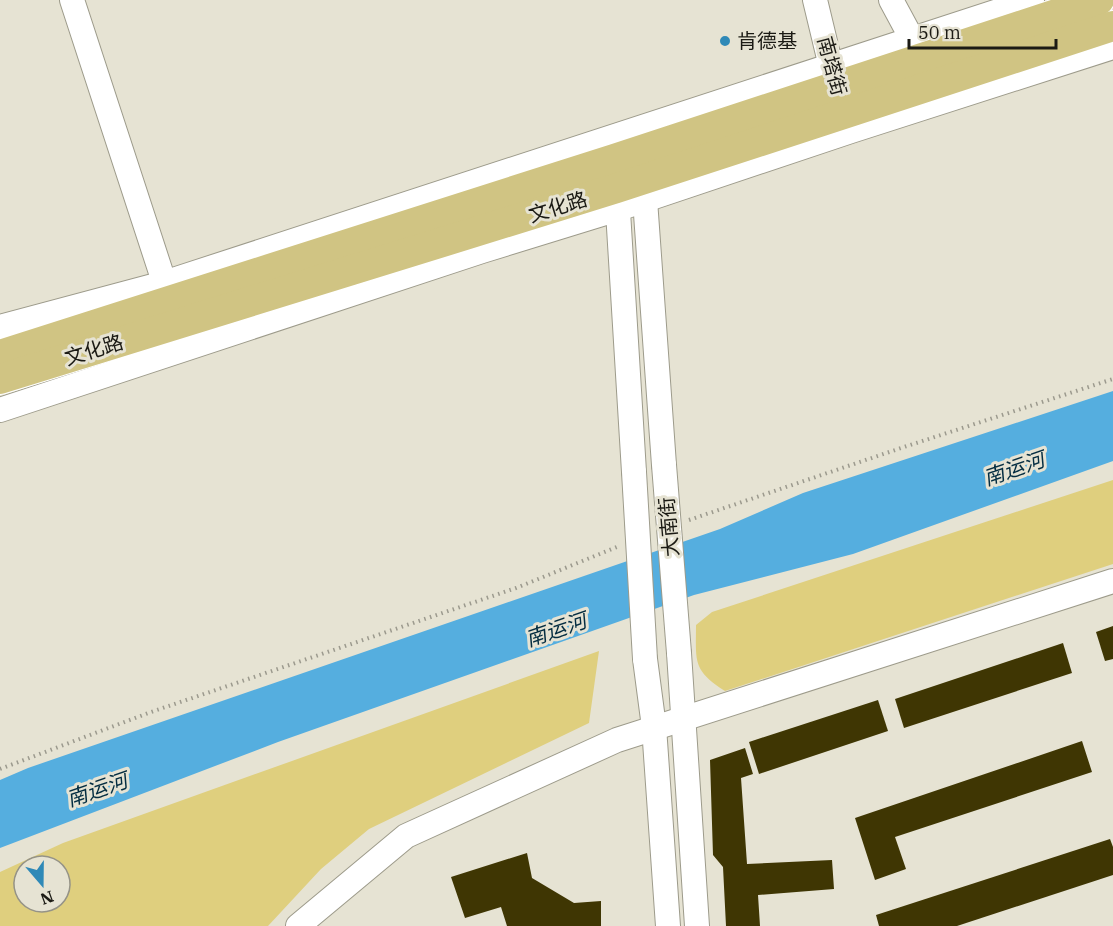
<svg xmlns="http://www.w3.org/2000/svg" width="1113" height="926" font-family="'IBM Plex Serif','Noto Sans SC',serif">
<rect width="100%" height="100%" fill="#e6e3d3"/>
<!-- green -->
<g fill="#dfcf7e" fill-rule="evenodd">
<path d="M1113 480V564L725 691C692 670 696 661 696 625L712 612Z"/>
<path d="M599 651 589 723 369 829 321 869 268 926H0V872L63 843ZM24 866H60V902H24Z"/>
</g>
<!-- water -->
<polygon fill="#55aedf" points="1113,391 1113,461 853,554 694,595 278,742 0,848 0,780 28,768 720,529 803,493"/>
<!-- building -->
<g fill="#3f3603">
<polygon points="1113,626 1113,659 1105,661 1096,632"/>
<polygon points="1063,643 1072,673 904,728 895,699"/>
<polygon points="878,700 888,731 759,774 749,742"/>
<polygon points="1082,741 1092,772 895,837 906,869 875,880 855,818"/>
<polygon points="745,748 753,774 741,778 747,864 832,860 834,889 758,895 760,926 726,926 723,867 713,855 710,760"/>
<polygon points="1110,839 1113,847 1113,875 957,926 879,926 876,915"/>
<polygon points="527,853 532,878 574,903 601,901 601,926 507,926 501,907 465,918 451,877"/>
</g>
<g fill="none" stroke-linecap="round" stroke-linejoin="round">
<!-- minor casing -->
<g stroke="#9d9b8b" stroke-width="26">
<g id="minor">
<polyline points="72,0 169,297"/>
<polyline points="815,0 834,79"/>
<polyline points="891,0 912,39 917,54"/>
<polyline points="644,186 664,465"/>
<polyline points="617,195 634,472"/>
<polyline points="0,327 164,283 1032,0"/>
<polyline points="0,410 482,251 618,209 851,131 1113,47"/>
<polyline points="679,653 697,926"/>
<polyline points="645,659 654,727 668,926"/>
<polyline points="298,926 406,836 617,740 1113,581"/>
</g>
</g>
<!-- major casing -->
<g stroke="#fff" stroke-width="32">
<g id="major">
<polyline points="0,355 614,159 1099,0"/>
<polyline points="0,379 617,188 1113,26"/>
</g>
</g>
<!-- path -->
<g stroke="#9c9a8e" stroke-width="4" stroke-dasharray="1.5 4.5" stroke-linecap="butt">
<polyline points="689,520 904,447 1113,379"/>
<polyline points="0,769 151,712 516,588 617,547"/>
</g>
<!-- minor -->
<use href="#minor" stroke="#fff" stroke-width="24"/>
<!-- major -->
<use href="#major" stroke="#d0c483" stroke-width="30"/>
<!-- minor-bridge casing -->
<g stroke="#9d9b8b" stroke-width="26" stroke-linecap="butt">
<g id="minor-bridge">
<polyline points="664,465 679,653"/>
<polyline points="634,472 645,659"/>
</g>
</g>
<!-- minor-bridge -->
<use href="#minor-bridge" stroke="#fff" stroke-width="24"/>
</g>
<!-- markers -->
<circle fill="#2f89b7" stroke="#e6e3d3" stroke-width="2" cx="725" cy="41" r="6"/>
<g text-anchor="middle" stroke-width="6" stroke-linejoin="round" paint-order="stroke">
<!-- poi labels -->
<g font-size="20" fill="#1b1a14" stroke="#e6e3d3" text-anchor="start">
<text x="737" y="48">肯德基</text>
</g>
<!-- street labels -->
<g font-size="20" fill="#1b1a14" stroke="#e6e3d3">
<text transform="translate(832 66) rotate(75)" y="7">南塔街</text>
<text transform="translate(558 207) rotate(-17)" y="7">文化路</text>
<text transform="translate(94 350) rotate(-17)" y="7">文化路</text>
<text transform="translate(669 527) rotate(-95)" y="7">大南街</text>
</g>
<!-- water labels -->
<g font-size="21" font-style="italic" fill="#042d41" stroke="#e6e3d3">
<text transform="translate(1014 469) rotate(-19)" y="7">南运河</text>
<text transform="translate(556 630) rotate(-19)" y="7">南运河</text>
<text transform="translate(97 790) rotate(-19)" y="7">南运河</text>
</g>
</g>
<!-- north arrow -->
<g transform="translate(42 884) rotate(160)"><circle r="28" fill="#e6e3d3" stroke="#959387" stroke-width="1.5"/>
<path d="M0-4.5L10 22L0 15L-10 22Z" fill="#2f89b7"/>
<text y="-9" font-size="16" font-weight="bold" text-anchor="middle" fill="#1b1a14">N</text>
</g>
<!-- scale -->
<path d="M909 39v9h147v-9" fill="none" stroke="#1b1a14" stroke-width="3"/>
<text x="918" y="39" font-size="18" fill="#1b1a14" stroke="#e6e3d3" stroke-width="4.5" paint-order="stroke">50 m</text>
</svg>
